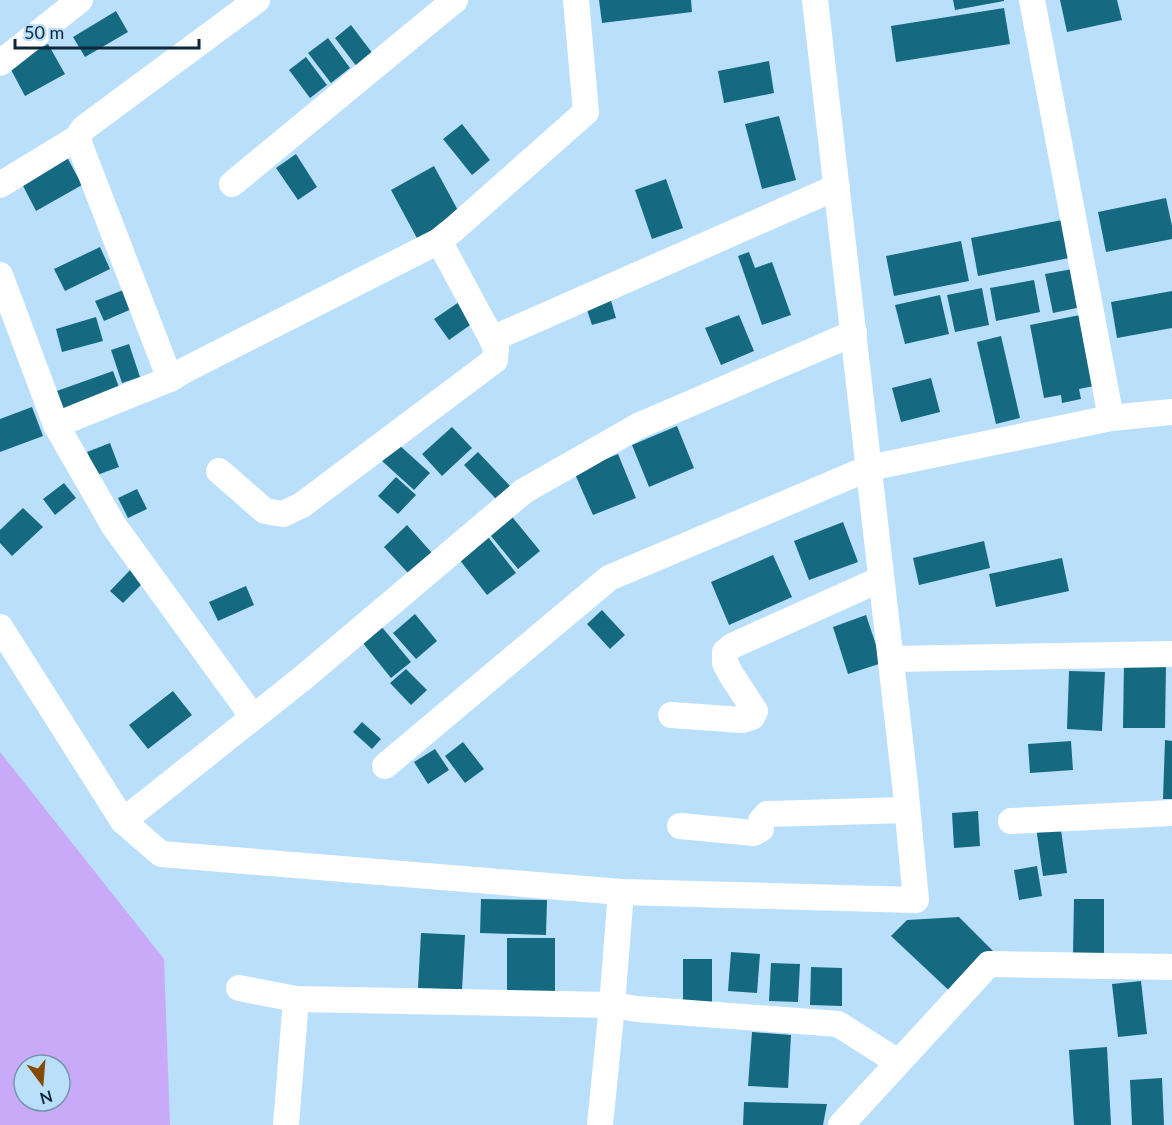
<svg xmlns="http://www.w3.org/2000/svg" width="1172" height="1125" font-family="Lato,sans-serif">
<rect width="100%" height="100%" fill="#badffb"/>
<!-- green -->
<path fill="#c8aaf9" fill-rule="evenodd" d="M0 752 164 959 170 1125H0ZM24 1065H60V1101H24Z"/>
<!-- building -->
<g fill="#156a81">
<polygon points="599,0 691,0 692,12 602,23"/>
<polygon points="953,0 1004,0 1004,1 955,10"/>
<polygon points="1060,0 1117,0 1122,20 1067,32"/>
<polygon points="1004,8 1010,44 896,62 891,26"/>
<polygon points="116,11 128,32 85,57 73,37"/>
<polygon points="351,25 373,54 357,67 335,38"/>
<polygon points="328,38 350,68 331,83 308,53"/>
<polygon points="48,44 65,74 25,96 9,66"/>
<polygon points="306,57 327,85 310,98 289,70"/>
<polygon points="769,61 774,93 724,103 718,71"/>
<polygon points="779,116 796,180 762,189 745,124"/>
<polygon points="462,124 490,160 472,175 443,139"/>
<polygon points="296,154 317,187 298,200 276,168"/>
<polygon points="67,157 82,185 36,211 21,182"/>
<polygon points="434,166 461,216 418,240 391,190"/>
<polygon points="666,179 683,228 652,239 635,190"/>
<polygon points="1166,198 1172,226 1172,239 1106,252 1098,212"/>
<polygon points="1062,220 1069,258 978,276 971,238"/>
<polygon points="961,241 969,281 894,296 886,256"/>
<polygon points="100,247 110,269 65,291 54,269"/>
<polygon points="749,252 755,268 772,262 791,315 762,325 738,256"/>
<polygon points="1078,268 1086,306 1053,313 1045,274"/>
<polygon points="1034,280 1040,312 996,321 990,288"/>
<polygon points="982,288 989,325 955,332 947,295"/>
<polygon points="126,289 134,308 104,321 95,301"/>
<polygon points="1172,291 1172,328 1117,338 1111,302"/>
<polygon points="940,295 949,334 905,344 895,305"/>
<polygon points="610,297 616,318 592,325 585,304"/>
<polygon points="459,302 473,323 449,340 434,319"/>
<polygon points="739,315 754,351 721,365 705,328"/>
<polygon points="1080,315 1094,386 1079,389 1081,399 1062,403 1061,395 1044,398 1030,325"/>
<polygon points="96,317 103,341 62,352 56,329"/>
<polygon points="1001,336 1020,418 996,424 977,342"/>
<polygon points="129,344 140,377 122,383 111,350"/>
<polygon points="113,371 120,390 60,411 54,392"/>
<polygon points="931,378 940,412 901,422 892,388"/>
<polygon points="32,407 43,436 0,452 0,419"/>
<polygon points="677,426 694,468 649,487 632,445"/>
<polygon points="452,427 472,448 442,476 422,454"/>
<polygon points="110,443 119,467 97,475 87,452"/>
<polygon points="398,444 430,473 414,490 382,461"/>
<polygon points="478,452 510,486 496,499 464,465"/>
<polygon points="618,454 636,498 593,515 574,472"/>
<polygon points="396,477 416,495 398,514 378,496"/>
<polygon points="64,483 76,498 55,515 43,499"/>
<polygon points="137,489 147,509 128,518 118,498"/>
<polygon points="23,508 43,527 12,556 0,543 0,530"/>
<polygon points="509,513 540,551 518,569 487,531"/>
<polygon points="843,522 858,562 809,580 794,541"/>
<polygon points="407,525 432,553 409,574 384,547"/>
<polygon points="488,537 516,573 487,595 459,559"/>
<polygon points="984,541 990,568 919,585 913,558"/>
<polygon points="773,555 792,597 729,625 711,582"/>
<polygon points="1062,558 1069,591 996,607 989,574"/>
<polygon points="132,568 145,581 123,603 110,591"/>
<polygon points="246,586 254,605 218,621 209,602"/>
<polygon points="602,610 625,635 610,649 587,624"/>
<polygon points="415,614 437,641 416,659 393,633"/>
<polygon points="866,615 882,663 848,674 833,627"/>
<polygon points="381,626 411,662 391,678 362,642"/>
<polygon points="1124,662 1166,663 1165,728 1123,728"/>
<polygon points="406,669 427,690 411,705 390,683"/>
<polygon points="1069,671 1105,672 1102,731 1067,729"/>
<polygon points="173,691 192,715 148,749 129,725"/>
<polygon points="362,722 381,739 372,749 353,732"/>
<polygon points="1165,740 1172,741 1172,799 1163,799"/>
<polygon points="1071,741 1073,770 1030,773 1028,744"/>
<polygon points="463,742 484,769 465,783 445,756"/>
<polygon points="435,749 449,770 428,784 414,762"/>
<polygon points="978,811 980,846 954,848 952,813"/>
<polygon points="1060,823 1067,873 1043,876 1036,827"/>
<polygon points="1037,866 1042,896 1019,900 1014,870"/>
<polygon points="481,899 547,900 546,935 480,933"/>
<polygon points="1074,899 1104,899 1104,954 1073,954"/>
<polygon points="959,917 996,954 956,997 891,936 907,920"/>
<polygon points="421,933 465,935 462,990 418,988"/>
<polygon points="507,938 555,938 555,993 507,994"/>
<polygon points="731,952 760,954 757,993 728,991"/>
<rect x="683" y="959" width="29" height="43"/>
<polygon points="771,963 800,964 798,1002 769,1001"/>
<polygon points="811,967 842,968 842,1006 810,1005"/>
<polygon points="1141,981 1147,1034 1118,1037 1112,984"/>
<polygon points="752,1032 791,1035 788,1088 748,1086"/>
<polygon points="1107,1047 1111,1125 1074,1125 1069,1050"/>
<polygon points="1162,1078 1164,1125 1132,1125 1130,1080"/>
<polygon points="744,1102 827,1104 823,1125 743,1125"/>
</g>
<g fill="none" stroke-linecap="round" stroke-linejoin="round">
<!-- street -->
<g stroke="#fff" stroke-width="26">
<polyline points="1032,0 1111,418 1172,412"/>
<polyline points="0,63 80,0"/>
<polyline points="77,138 170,379"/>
<polyline points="232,184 455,0"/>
<polyline points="0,185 77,138 84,128 257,0"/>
<polyline points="439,241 492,339"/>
<polyline points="0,275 56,425 114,526 253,717"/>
<polyline points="56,425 170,379 185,370 439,241 454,229 586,112 576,0"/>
<polyline points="219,471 265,511 283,514 302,505 495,360 496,349 492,339 837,187"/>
<polyline points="0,627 123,821 161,854 621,892 916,900 905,784 815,0"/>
<polyline points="891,659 1172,654"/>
<polyline points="671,715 742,720 752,717 755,711 732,676 725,663 725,652 732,646 881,579"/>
<polyline points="385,766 609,578 869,468 1111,418"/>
<polyline points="123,821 304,677 524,491 638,426 854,333"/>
<polyline points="1011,821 1172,813"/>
<polyline points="680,826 754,833 761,829 761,821 767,814 907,810"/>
<polyline points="239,988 296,999 612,1005 637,1009 838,1024 898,1062"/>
<polyline points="286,1125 296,999"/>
<polyline points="600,1125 612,1005 621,892"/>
<polyline points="841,1125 989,964 1172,967"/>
</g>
</g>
<!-- north arrow -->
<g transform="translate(42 1083) rotate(164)"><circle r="28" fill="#badffb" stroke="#7596ae" stroke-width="1.5"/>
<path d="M0-4.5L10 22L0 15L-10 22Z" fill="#854a02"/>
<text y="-9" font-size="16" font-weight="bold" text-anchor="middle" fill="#0e283a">N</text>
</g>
<!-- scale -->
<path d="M15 39v9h184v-9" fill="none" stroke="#0e283a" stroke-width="3"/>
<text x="24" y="39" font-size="18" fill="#0e283a" stroke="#badffb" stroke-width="4.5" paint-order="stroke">50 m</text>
</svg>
